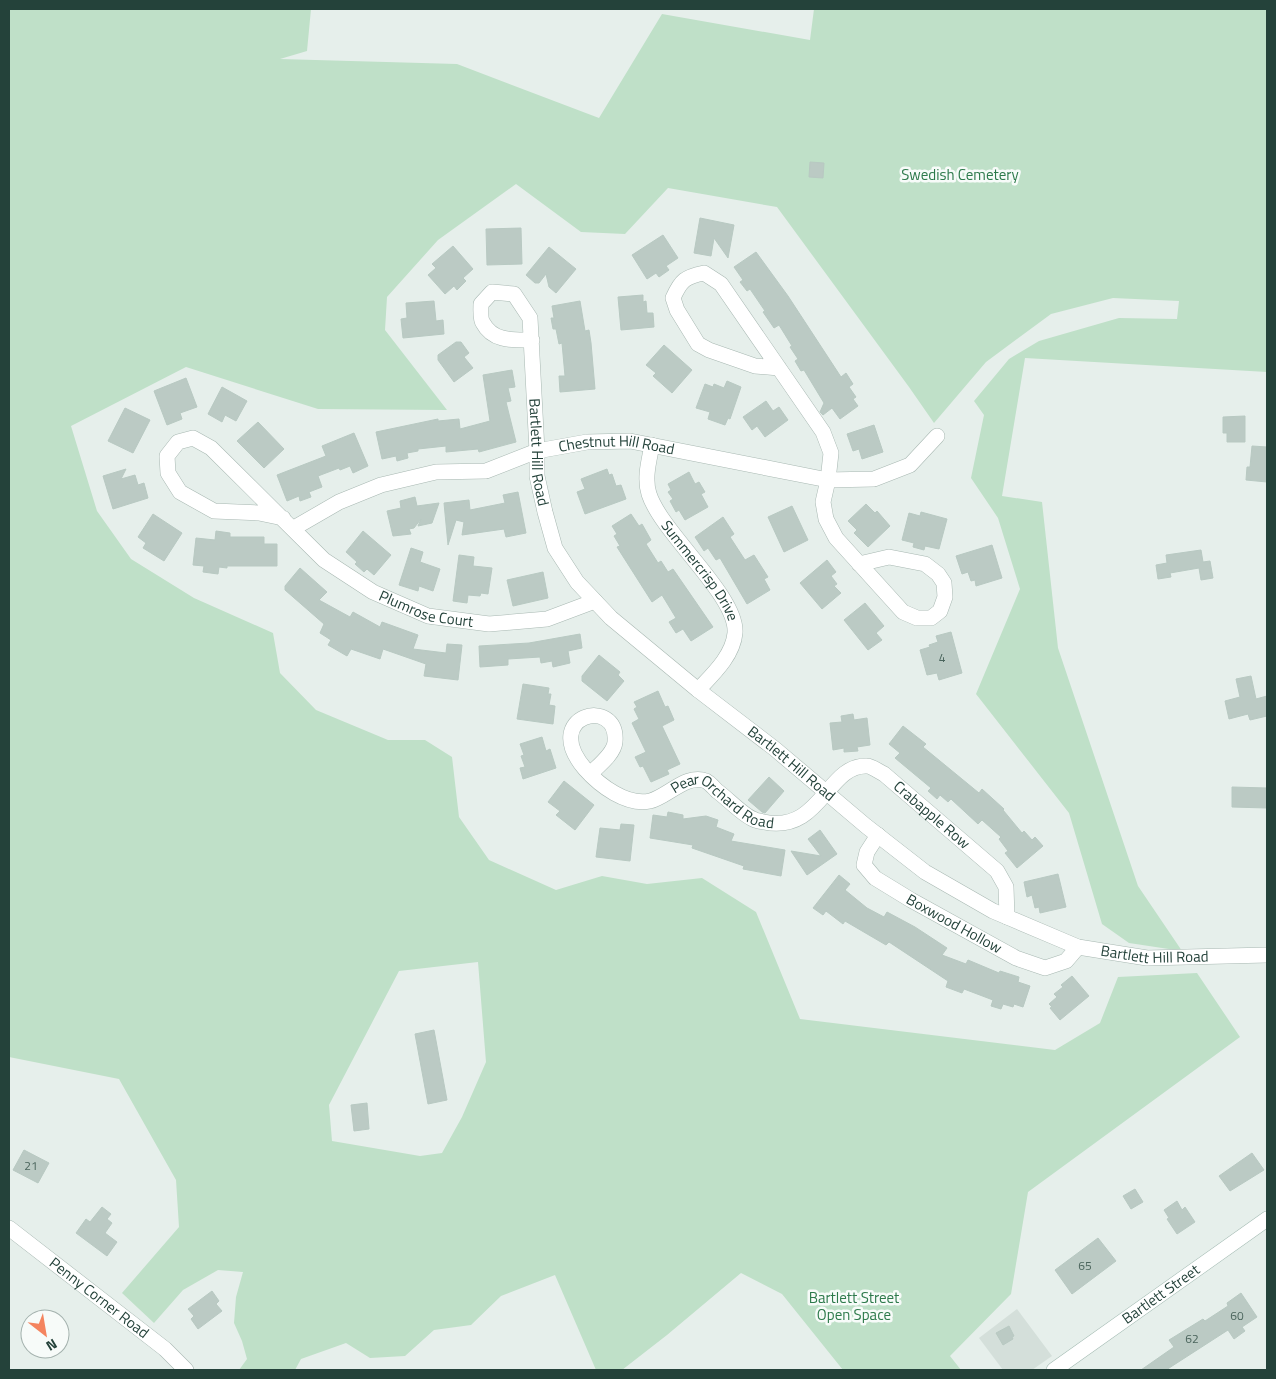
<svg xmlns="http://www.w3.org/2000/svg" width="1276" height="1379" font-family="'Titillium Web',sans-serif">
<rect width="100%" height="100%" fill="#e6efeb"/>
<!-- built -->
<polygon fill="#d4dfda" points="1017,1309 1052,1356 1032,1370 1003,1370 979,1338"/>
<!-- green -->
<path fill="#bfe0c8" fill-rule="evenodd" d="M9 9H311L307 51 280 59 457 64 599 118 662 14 810 40 814 9H1267V372L1025 358 1002 496 1042 502 1058 648 1138 886 1182 951 1129 943 1102 924 1069 813 976 694 1020 589 998 518 971 478 984 415 974 401 1009 359 1039 341 1119 318 1177 319 1179 301 1113 298 1051 314 986 362 934 423 909 387 777 207 668 188 625 234 581 232 516 184 438 240 387 297 385 330 447 410 318 409 186 367 71 426 97 511 131 559 194 598 273 633 280 673 316 710 388 740H425L452 757 459 817 489 860 556 890 602 876 647 884 702 878 756 912 800 1019 1055 1050 1100 1023 1118 977 1197 973 1240 1037 1028 1192 1011 1294 950 1356 961 1370H843L782 1294 741 1273 667 1335 622 1370H596L555 1275 501 1296 471 1325 434 1330 405 1356 370 1358 346 1343 301 1359 295 1370H239L247 1359 242 1341 234 1323 236 1297 243 1272 218 1270 183 1290 154 1323 122 1293 179 1227 176 1180 119 1079 9 1057ZM478 962 486 1062 462 1117 442 1153 420 1156 332 1141 329 1105 399 971Z"/>
<!-- building -->
<g fill="#bbcac4" stroke="#b8c9c2">
<polygon points="810,162 824,163 823,178 809,177"/>
<polygon points="700,218 734,225 728,258 714,238 711,256 694,253"/>
<polygon points="521,228 522,264 487,265 486,229"/>
<polygon points="663,235 678,258 666,266 669,270 659,277 656,273 647,279 632,255"/>
<polygon points="453,246 473,269 463,278 466,281 457,290 454,286 445,294 428,275 436,268 432,264"/>
<polygon points="549,247 576,269 556,293 549,287 546,274 539,283 535,283 526,275"/>
<polygon points="756,252 788,296 841,377 846,373 853,384 849,387 856,397 853,399 858,406 840,419 832,408 823,415 820,412 824,403 804,370 801,371 795,361 798,359 790,347 792,346 779,325 774,328 763,312 765,311 750,289 747,291 740,282 743,280 734,267"/>
<polygon points="643,295 643,302 646,301 647,313 653,313 654,327 621,330 618,297"/>
<polygon points="434,301 436,321 443,320 444,334 403,338 401,319 407,318 406,303"/>
<polygon points="580,301 585,331 589,330 591,343 595,389 560,392 559,376 565,376 562,343 559,344 556,329 553,329 551,318 554,318 552,306"/>
<polygon points="456,342 461,342 469,353 464,357 473,368 454,382 438,360 438,355"/>
<polygon points="664,345 692,370 672,393 653,376 656,373 646,365"/>
<polygon points="512,370 515,387 508,388 511,401 506,402 516,442 479,452 478,449 446,452 446,446 418,449 418,451 407,453 408,458 397,461 396,456 382,459 376,432 438,419 438,421 459,419 460,429 490,421 483,375"/>
<polygon points="186,378 197,407 180,413 182,419 167,425 154,391"/>
<polygon points="727,381 741,387 730,419 728,418 725,425 708,419 710,412 696,408 705,384 713,387 714,384 724,388"/>
<polygon points="222,387 247,401 236,421 225,415 222,422 208,414"/>
<polygon points="766,401 773,411 779,407 788,420 765,437 757,426 752,430 743,417"/>
<polygon points="125,408 150,420 133,453 108,441"/>
<polygon points="1245,416 1245,442 1227,442 1227,433 1223,433 1223,417"/>
<polygon points="258,422 284,449 264,468 237,441"/>
<polygon points="874,425 883,452 862,459 859,449 853,451 847,434"/>
<polygon points="354,433 368,466 353,473 350,466 340,470 339,468 318,476 322,487 309,492 311,497 300,501 299,496 287,501 277,475 326,456 322,446"/>
<polygon points="1252,446 1267,447 1267,482 1246,480 1247,467 1250,467"/>
<polygon points="126,469 121,479 135,475 138,485 144,483 148,498 113,509 103,476"/>
<polygon points="607,469 609,475 612,474 616,486 621,485 626,499 585,514 577,492 585,489 581,479"/>
<polygon points="689,472 695,484 699,482 705,492 701,494 708,507 685,520 679,510 676,512 670,501 673,499 668,492 671,490 668,484"/>
<polygon points="518,492 526,533 506,537 504,529 462,535 464,522 456,520 448,545 444,503 469,500 470,510 505,503 503,495"/>
<polygon points="415,497 417,506 439,503 432,523 418,526 421,519 414,528 409,529 411,534 393,536 387,511 401,508 400,501"/>
<polygon points="866,504 875,513 877,511 890,526 868,547 854,533 857,530 848,521"/>
<polygon points="792,506 808,540 784,552 768,517"/>
<polygon points="921,512 947,519 939,549 925,546 924,550 913,547 914,543 902,540 909,513 920,516"/>
<polygon points="153,514 182,533 164,561 143,548 146,543 138,537"/>
<polygon points="631,514 639,526 642,524 651,540 646,544 658,563 661,561 668,572 673,569 713,627 691,641 683,629 676,633 669,622 676,618 662,595 652,602 617,547 620,546 614,536 617,534 612,526"/>
<polygon points="723,517 734,534 730,537 745,560 754,555 768,577 764,579 770,590 747,604 720,558 716,560 708,548 704,551 695,537"/>
<polygon points="216,531 230,533 230,537 264,537 264,544 277,544 277,566 227,566 227,568 219,567 218,574 203,572 204,566 193,565 196,538 215,540"/>
<polygon points="363,531 391,555 374,575 367,569 364,572 355,564 357,562 346,552"/>
<polygon points="992,545 1002,578 976,586 975,580 971,581 968,572 962,574 956,556"/>
<polygon points="411,548 423,552 420,562 440,569 433,591 419,586 418,591 399,585"/>
<polygon points="1201,550 1203,562 1210,561 1213,578 1201,580 1199,568 1170,573 1171,577 1158,579 1156,565 1167,563 1166,555"/>
<polygon points="459,555 474,557 473,566 492,568 488,594 481,593 480,596 468,595 467,603 453,601"/>
<polygon points="827,560 836,572 831,576 837,584 834,586 841,593 822,609 800,583"/>
<polygon points="300,568 327,592 319,600 350,617 353,612 380,627 382,622 418,635 413,649 446,653 447,644 462,645 458,680 424,676 426,664 383,649 380,659 351,649 347,656 328,645 331,640 320,633 324,624 285,590 285,586"/>
<polygon points="543,572 548,598 513,606 507,580"/>
<polygon points="865,603 884,626 876,633 882,640 868,650 844,620"/>
<polygon points="951,632 962,673 939,680 937,673 927,675 920,650 930,647 929,645 938,642 936,636"/>
<polygon points="580,634 582,648 568,651 570,663 553,667 552,661 541,663 540,657 508,659 508,665 480,667 479,646 529,643"/>
<polygon points="599,655 620,672 618,675 624,681 607,701 582,681 582,676"/>
<polygon points="1251,676 1256,699 1267,696 1267,716 1250,720 1248,714 1229,719 1225,701 1240,697 1236,679"/>
<polygon points="523,684 549,688 548,694 551,694 549,705 555,706 553,724 517,719"/>
<polygon points="658,691 665,707 668,706 674,720 662,726 680,764 667,770 669,774 651,782 643,766 640,767 635,757 646,752 632,723 639,719 634,709 637,707 634,702"/>
<polygon points="853,714 854,720 867,718 870,745 857,747 858,751 844,752 844,748 833,750 830,723 842,722 841,716"/>
<polygon points="903,726 926,744 923,747 979,793 982,789 1004,809 1003,810 1022,833 1024,831 1032,840 1035,837 1043,846 1017,868 1005,853 1008,851 999,839 1001,837 982,820 978,824 951,799 948,802 940,795 937,799 928,791 931,788 895,758 900,753 889,744"/>
<polygon points="542,737 546,751 550,749 556,768 523,779 520,768 525,767 521,756 524,755 520,744"/>
<polygon points="769,777 784,791 765,813 762,812 748,800"/>
<polygon points="564,781 594,805 575,830 556,815 560,811 548,802"/>
<polygon points="1232,787 1267,788 1267,808 1232,807"/>
<polygon points="668,812 683,815 683,819 706,816 718,820 716,827 734,834 731,841 785,850 781,876 743,869 744,866 692,848 693,845 650,838 653,815 667,817"/>
<polygon points="621,824 634,825 630,861 596,857 600,828 620,830"/>
<polygon points="820,830 837,854 807,875 791,851 821,856 808,839"/>
<polygon points="1058,874 1066,907 1040,913 1039,907 1035,908 1032,895 1027,897 1024,882"/>
<polygon points="839,875 850,884 845,890 867,908 884,917 887,912 915,927 947,948 942,955 966,964 968,960 999,973 1000,971 1019,977 1018,982 1030,986 1023,1007 1014,1004 1013,1007 1003,1004 1001,1009 991,1006 993,1000 964,989 962,993 946,987 948,981 889,942 886,945 845,921 843,924 826,911 823,915 813,908"/>
<polygon points="1072,976 1089,996 1060,1020 1050,1008 1052,1007 1049,1004 1057,997 1054,994 1063,987 1061,985"/>
<polygon points="434,1030 447,1100 428,1104 415,1034"/>
<polygon points="367,1103 369,1129 354,1131 351,1105"/>
<polygon points="24,1150 49,1163 38,1183 13,1170"/>
<polygon points="1252,1153 1264,1170 1230,1191 1219,1176"/>
<polygon points="1135,1189 1143,1202 1131,1209 1123,1196"/>
<polygon points="1177,1201 1182,1210 1185,1207 1195,1222 1177,1234 1167,1219 1169,1218 1164,1210"/>
<polygon points="102,1207 111,1214 107,1219 112,1223 105,1233 117,1242 107,1256 76,1233 86,1219 90,1222"/>
<polygon points="1098,1238 1116,1261 1072,1294 1055,1270"/>
<polygon points="212,1291 219,1301 216,1304 222,1311 198,1329 191,1319 194,1316 188,1309"/>
<polygon points="1241,1293 1257,1317 1242,1327 1245,1331 1234,1339 1228,1330 1166,1370 1141,1370 1174,1347 1169,1340 1203,1319 1205,1321 1228,1306 1227,1303"/>
<polygon points="1009,1326 1014,1336 1012,1337 1013,1339 1003,1345 996,1333"/>
</g>
<g fill="none" stroke-linecap="round" stroke-linejoin="round">
<!-- minor casing -->
<g stroke="#a8b8b2" stroke-width="16">
<g id="minor">
<path id="s1" d="M532 340C514 340 493 342 483 323 480 319 481 309 481 304L492 292 514 294 530 318 537 451V476L545 512 555 548 577 582 611 618 698 690 775 749 866 826 925 872 993 911 1078 947 1147 958 1267 955"/>
<path d="M779 368 755 366 709 350 698 344 677 310 673 298C681 280 685 277 704 273L721 284 823 432 831 453 828 480 823 502 826 519 836 538 903 612 917 618H931L940 611 945 597 944 583 938 574 925 564 889 557 859 564"/>
<path id="s2" d="M652 445C649 461 644 478 649 494 662 534 738 596 735 633 733 656 712 675 698 690"/>
<path id="s3" d="M283 518 259 513 214 511 180 492 168 473 167 456 178 442 193 438 211 448 324 560 373 592 428 616 489 624 547 619 595 601"/>
<path id="s4" d="M294 528 339 502 381 485 436 472 486 471 537 451 587 442 630 441 828 480 874 479 910 465 937 436"/>
<path id="s5" d="M590 774C598 766 614 754 615 742 619 695 539 715 585 769 600 786 627 806 650 801 667 797 687 773 706 781 710 783 714 788 717 791 727 798 743 815 753 819 756 821 760 821 764 822 821 834 827 764 867 766 872 766 879 772 884 774L997 871 1006 887 1007 917"/>
<path id="s6" d="M878 835 867 852 864 865 875 878 911 900 1016 958 1045 968 1066 961 1078 947"/>
<path id="s7" d="M9 1228 165 1349 186 1370"/>
</g>
</g>
<!-- secondary casing -->
<g stroke="#a4bbb3" stroke-width="16">
<g id="secondary">
<path id="s8" d="M1054 1370 1267 1219"/>
</g>
</g>
<!-- minor -->
<use href="#minor" stroke="#fff" stroke-width="15"/>
<!-- secondary -->
<use href="#secondary" stroke="#fff" stroke-width="15"/>
</g>
<g text-anchor="middle" stroke-width="5" stroke-linejoin="round" paint-order="stroke">
<!-- number labels -->
<g font-size="12" fill="#4a645c">
<text x="942" y="662">4</text>
<text x="31" y="1170">21</text>
<text x="1085" y="1270">65</text>
<text x="1237" y="1320">60</text>
<text x="1192" y="1343">62</text>
</g>
<!-- park labels -->
<g font-size="15" fill="#2d7a4b" stroke="#f7fbf9">
<text x="960" y="180">Swedish Cemetery</text>
<text x="854" y="1303">Bartlett Street<tspan x="854" dy="17">Open Space</tspan></text>
</g>
<!-- street labels -->
<g font-size="15" fill="#24423a" stroke="#f7fbf9">
<text dy="5" stroke="none"><textPath href="#s4" startOffset="339">Chestnut Hill Road</textPath></text>
<text dy="5" stroke="none"><textPath href="#s1" startOffset="276">Bartlett Hill Road</textPath></text>
<text dy="5" stroke="none"><textPath href="#s2" startOffset="142">Summercrisp Drive</textPath></text>
<text dy="5" stroke="none"><textPath href="#s3" startOffset="476">Plumrose Court</textPath></text>
<text dy="5" stroke="none"><textPath href="#s1" startOffset="696">Bartlett Hill Road</textPath></text>
<text dy="5" stroke="none"><textPath href="#s5" startOffset="310">Pear Orchard Road</textPath></text>
<text dy="5" stroke="none"><textPath href="#s5" startOffset="565">Crabapple Row</textPath></text>
<text dy="5" stroke="none"><textPath href="#s6" startOffset="142">Boxwood Hollow</textPath></text>
<text dy="5" stroke="none"><textPath href="#s1" startOffset="1116">Bartlett Hill Road</textPath></text>
<text dy="5" stroke="none"><textPath href="#s8" startOffset="131">Bartlett Street</textPath></text>
<text dy="5" stroke="none"><textPath href="#s7" startOffset="114">Penny Corner Road</textPath></text>
</g>
</g>
<!-- border -->
<rect width="1276" height="1379" fill="none" stroke="#24423a" stroke-width="20"/>
<!-- north arrow -->
<g transform="translate(45 1334) rotate(149)"><circle r="24" fill="#f7fbf9" stroke="#a3b1ad"/>
<path d="M0-4L9 19L0 12L-9 19Z" fill="#f4845f"/>
<text y="-8" font-size="14" font-weight="bold" text-anchor="middle" fill="#24423a">N</text>
</g>
</svg>
